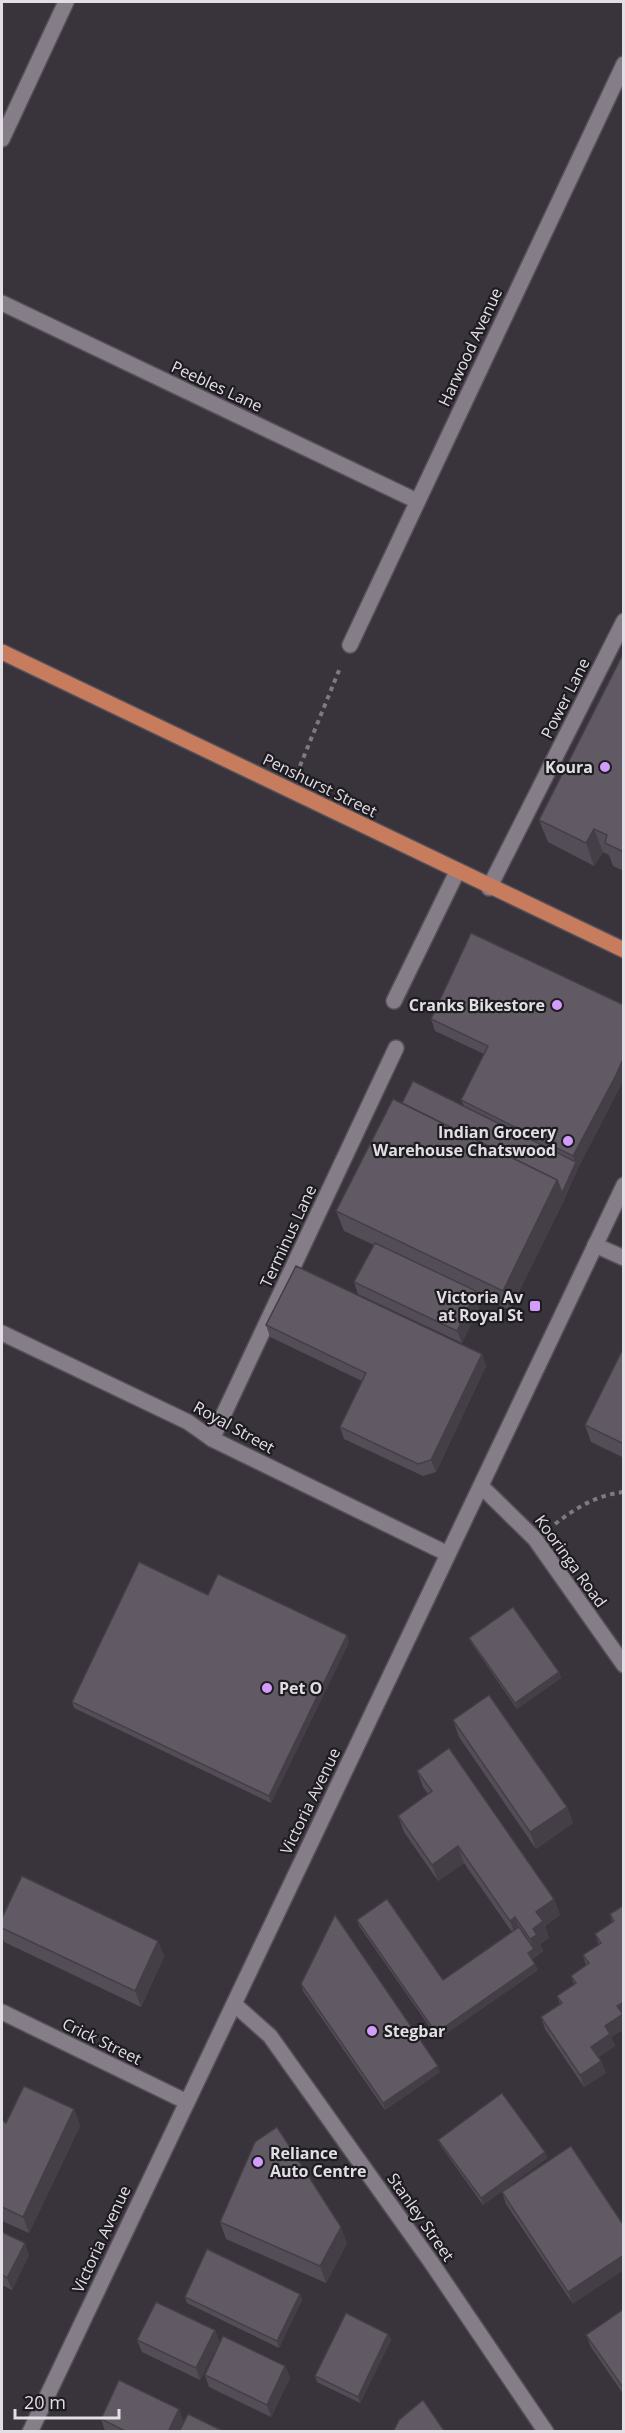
<svg xmlns="http://www.w3.org/2000/svg" width="625" height="2433" font-family="'Open Sans',sans-serif">
<rect width="100%" height="100%" fill="#39333c"/>
<g fill="none" stroke-linecap="round" stroke-linejoin="round">
<!-- service casing -->
<g stroke="#565159" stroke-width="18">
<g id="service">
<polyline points="2,303 417,501"/>
<polyline points="489,888 624,621"/>
<polyline points="394,1001 457,872"/>
<polyline points="595,1245 624,1258"/>
<polyline points="212,1439 396,1048"/>
</g>
</g>
<!-- minor casing -->
<g stroke="#565159" stroke-width="18">
<g id="minor">
<polyline points="2,139 66,2"/>
<polyline points="350,645 624,64"/>
<polyline points="2,1333 188,1422 212,1439 448,1554"/>
<polyline points="481,1486 535,1539 624,1665"/>
<polyline points="234,2004 270,2036 431,2262 546,2432"/>
<polyline points="2,2012 187,2102"/>
</g>
</g>
<!-- tertiary casing -->
<g stroke="#565159" stroke-width="18">
<polyline id="tertiary" points="30,2432 624,1185"/>
</g>
<!-- primary casing -->
<g stroke="#565159" stroke-width="18">
<polyline id="primary" points="2,652 624,950"/>
</g>
<!-- path -->
<g stroke="#7e7981" stroke-width="4" stroke-dasharray="4.5 4.5" stroke-linecap="butt">
<polyline points="300,766 340,668"/>
<path d="M555 1524C576 1508 596 1495 624 1492"/>
</g>
<!-- service -->
<use href="#service" stroke="#857e89" stroke-width="15"/>
<!-- minor -->
<use href="#minor" stroke="#857e89" stroke-width="15"/>
<!-- tertiary -->
<use href="#tertiary" stroke="#857e89" stroke-width="15"/>
<!-- primary -->
<use href="#primary" stroke="#c77c5d" stroke-width="15"/>
</g>
<!-- wall -->
<g fill="#534d57">
<polygon points="624,652 624,871 613,866 609,855 603,852 594,866 548,842 539,820"/>
<polygon points="624,1005 624,1079 578,1168 564,1200 510,1310 478,1295 481,1303 462,1343 358,1294 354,1282 374,1245 344,1231 336,1211 402,1103 464,1106 461,1100 484,1054 435,1031 431,1019"/>
<polygon points="266,1325 482,1354 486,1366 436,1472 423,1476 344,1439 340,1427 362,1381 270,1337"/>
<polygon points="624,1347 624,1458 591,1442 585,1425"/>
<polygon points="469,1638 559,1672 561,1678 517,1709 472,1644"/>
<polygon points="349,1642 271,1803 74,1708 72,1702"/>
<polygon points="453,1720 567,1807 573,1823 536,1849 459,1737"/>
<polygon points="417,1771 554,1899 560,1915 545,1926 549,1938 540,1944 543,1951 532,1959 538,1970 438,2039 359,1926 357,1920 443,1980 512,1932 464,1863 438,1881 404,1832 398,1816 428,1794 423,1787"/>
<polygon points="624,1905 624,2029 611,2037 615,2046 598,2057 601,2061 606,2073 584,2087 545,2029 541,2017 560,2004 557,1996 574,1984 571,1976 586,1965 583,1955 599,1945 595,1934 612,1922 610,1914"/>
<polygon points="2,1918 158,1941 164,1957 141,2007 4,1942 2,1936"/>
<polygon points="301,1984 440,2072 385,2110 303,1991"/>
<polygon points="74,2109 80,2126 29,2233 2,2221 2,2120 6,2123"/>
<polygon points="438,2140 545,2152 547,2158 483,2205 441,2146"/>
<polygon points="571,2146 573,2304 506,2204 502,2192"/>
<polygon points="220,2222 347,2243 326,2283 226,2239"/>
<polygon points="2,2232 29,2255 12,2290 2,2285"/>
<polygon points="300,2294 302,2300 279,2348 187,2303 185,2297"/>
<polygon points="624,2309 624,2395 591,2347 586,2335"/>
<polygon points="215,2330 219,2342 200,2380 142,2352 137,2340"/>
<polygon points="388,2334 391,2340 360,2403 317,2382 315,2376"/>
<polygon points="285,2366 290,2378 271,2417 209,2387 205,2375"/>
<polygon points="179,2409 183,2421 178,2432 107,2432 105,2431 101,2419"/>
</g>
<!-- shaded-wall -->
<g fill="#443f47">
<polygon points="594,829 603,852 594,866 586,843"/>
<polygon points="624,1057 624,1079 578,1168 573,1156"/>
<polygon points="576,1162 578,1168 564,1200 510,1310 503,1291 557,1180"/>
<polygon points="476,1291 481,1303 462,1343 457,1331"/>
<polygon points="482,1354 486,1366 436,1472 431,1460"/>
<polygon points="347,1635 349,1642 271,1803 269,1796"/>
<polygon points="559,1672 561,1678 517,1709 515,1703"/>
<polygon points="567,1807 573,1823 536,1849 530,1832"/>
<polygon points="458,1846 464,1863 438,1881 432,1865"/>
<polygon points="554,1899 560,1915 545,1926 549,1938 540,1944 543,1951 536,1955 530,1939 536,1912"/>
<polygon points="515,1917 521,1933 516,1937 510,1921"/>
<polygon points="158,1941 164,1957 141,2007 135,1991"/>
<polygon points="534,1949 536,1955 530,1960 528,1953"/>
<polygon points="535,1964 538,1970 438,2039 436,2033"/>
<polygon points="624,2002 624,2029 611,2037 615,2046 596,2059 591,2047 617,2006"/>
<polygon points="601,2061 606,2073 584,2087 580,2075"/>
<polygon points="438,2066 440,2072 385,2110 383,2103"/>
<polygon points="74,2109 80,2126 29,2233 23,2217"/>
<polygon points="545,2152 547,2158 483,2205 481,2198"/>
<polygon points="341,2227 347,2243 326,2283 320,2266"/>
<polygon points="25,2243 29,2255 12,2290 7,2278"/>
<polygon points="624,2255 624,2270 573,2304 568,2292"/>
<polygon points="300,2294 302,2300 279,2348 277,2341"/>
<polygon points="215,2330 219,2342 200,2380 196,2368"/>
<polygon points="388,2334 391,2340 360,2403 358,2397"/>
<polygon points="285,2366 290,2378 271,2417 267,2405"/>
<polygon points="179,2409 183,2421 178,2432 168,2432"/>
</g>
<!-- building -->
<g fill="#615a65" stroke="#443f47" stroke-width="1.5">
<polygon points="624,652 624,852 605,843 607,835 594,829 586,843 539,820"/>
<polygon points="471,933 624,1005 624,1057 616,1075 573,1156 461,1100 488,1046 431,1019"/>
<polygon points="413,1081 576,1162 562,1193 557,1180 402,1103"/>
<polygon points="393,1099 557,1180 503,1291 336,1211"/>
<polygon points="375,1243 476,1291 457,1331 354,1282"/>
<polygon points="296,1266 482,1354 431,1460 418,1464 340,1427 366,1373 266,1325"/>
<polygon points="624,1347 624,1444 585,1425"/>
<polygon points="139,1562 208,1595 218,1574 347,1635 269,1796 72,1702"/>
<polygon points="513,1607 559,1672 515,1703 469,1638"/>
<polygon points="489,1695 567,1807 530,1832 453,1720"/>
<polygon points="449,1748 554,1899 536,1912 543,1921 533,1929 537,1935 530,1939 515,1917 510,1921 458,1846 432,1865 398,1816 432,1791 417,1771"/>
<polygon points="22,1876 158,1941 135,1991 2,1928 2,1918"/>
<polygon points="387,1899 443,1980 519,1927 534,1949 528,1953 535,1964 436,2033 357,1920"/>
<polygon points="624,1905 624,2002 617,2006 623,2014 605,2026 610,2034 591,2047 601,2061 580,2075 541,2017 562,2003 557,1996 576,1983 571,1976 589,1963 583,1955 601,1943 595,1934 614,1921 610,1914"/>
<polygon points="335,1915 438,2066 383,2103 301,1984"/>
<polygon points="24,2086 74,2109 23,2217 2,2207 2,2120 6,2123"/>
<polygon points="502,2093 545,2152 481,2198 438,2140"/>
<polygon points="277,2127 341,2227 320,2266 220,2222 255,2142"/>
<polygon points="571,2146 624,2226 624,2255 568,2292 502,2192"/>
<polygon points="2,2232 25,2243 7,2278 2,2275"/>
<polygon points="207,2249 300,2294 277,2341 185,2297"/>
<polygon points="156,2302 215,2330 196,2368 137,2340"/>
<polygon points="624,2309 624,2389 586,2335"/>
<polygon points="346,2313 388,2334 358,2397 315,2376"/>
<polygon points="223,2336 285,2366 267,2405 205,2375"/>
<polygon points="119,2380 179,2409 168,2432 127,2432 101,2419"/>
<polygon points="423,2400 445,2432 393,2432 399,2420"/>
<polygon points="188,2414 225,2432 179,2432"/>
</g>
<!-- markers -->
<g fill="#d39cfc" stroke="#1e1c20" stroke-width="2">
<circle cx="605" cy="767" r="6"/>
<circle cx="557" cy="1005" r="6"/>
<circle cx="568" cy="1141" r="6"/>
<rect x="529" y="1300" width="12" height="12" rx="3"/>
<circle cx="267" cy="1688" r="6"/>
<circle cx="372" cy="2031" r="6"/>
<circle cx="258" cy="2162" r="6"/>
</g>
<g text-anchor="middle" stroke-width="4.5" stroke-linejoin="round" paint-order="stroke">
<!-- street labels -->
<g font-size="16" fill="#e1dee4" stroke="#1e1c20">
<text transform="translate(470 347) rotate(-65)" y="6">Harwood Avenue</text>
<text transform="translate(217 386) rotate(25)" y="6">Peebles Lane</text>
<text transform="translate(565 698) rotate(-63)" y="6">Power Lane</text>
<text transform="translate(320 785) rotate(26)" y="6">Penshurst Street</text>
<text transform="translate(288 1236) rotate(-65)" y="6">Terminus Lane</text>
<text transform="translate(234 1427) rotate(29)" y="6">Royal Street</text>
<text transform="translate(571 1561) rotate(54)" y="6">Kooringa Road</text>
<text transform="translate(310 1801) rotate(-64)" y="6">Victoria Avenue</text>
<text transform="translate(102 2041) rotate(26)" y="6">Crick Street</text>
<text transform="translate(421 2217) rotate(55)" y="6">Stanley Street</text>
<text transform="translate(101 2239) rotate(-65)" y="6">Victoria Avenue</text>
</g>
<!-- poi labels -->
<g font-size="16" font-weight="bold" fill="#e1dee4" stroke="#1e1c20" text-anchor="end">
<text x="593" y="773">Koura</text>
<text x="545" y="1011">Cranks Bikestore</text>
<text x="556" y="1138">Indian Grocery<tspan x="556" dy="18">Warehouse Chatswood</tspan></text>
<text x="523" y="1303">Victoria Av<tspan x="523" dy="18">at Royal St</tspan></text>
<text x="279" y="1694" text-anchor="start">Pet O</text>
<text x="384" y="2037" text-anchor="start">Stegbar</text>
<text x="270" y="2159" text-anchor="start">Reliance<tspan x="270" dy="18">Auto Centre</tspan></text>
</g>
</g>
<!-- border -->
<rect width="625" height="2433" fill="none" stroke="#e1dee4" stroke-width="6"/>
<!-- scale -->
<path d="M15 2409v9h104v-9" fill="none" stroke="#e1dee4" stroke-width="3"/>
<text x="24" y="2409" font-size="18" fill="#e1dee4" stroke="#1e1c20" stroke-width="4.5" paint-order="stroke">20 m</text>
</svg>
